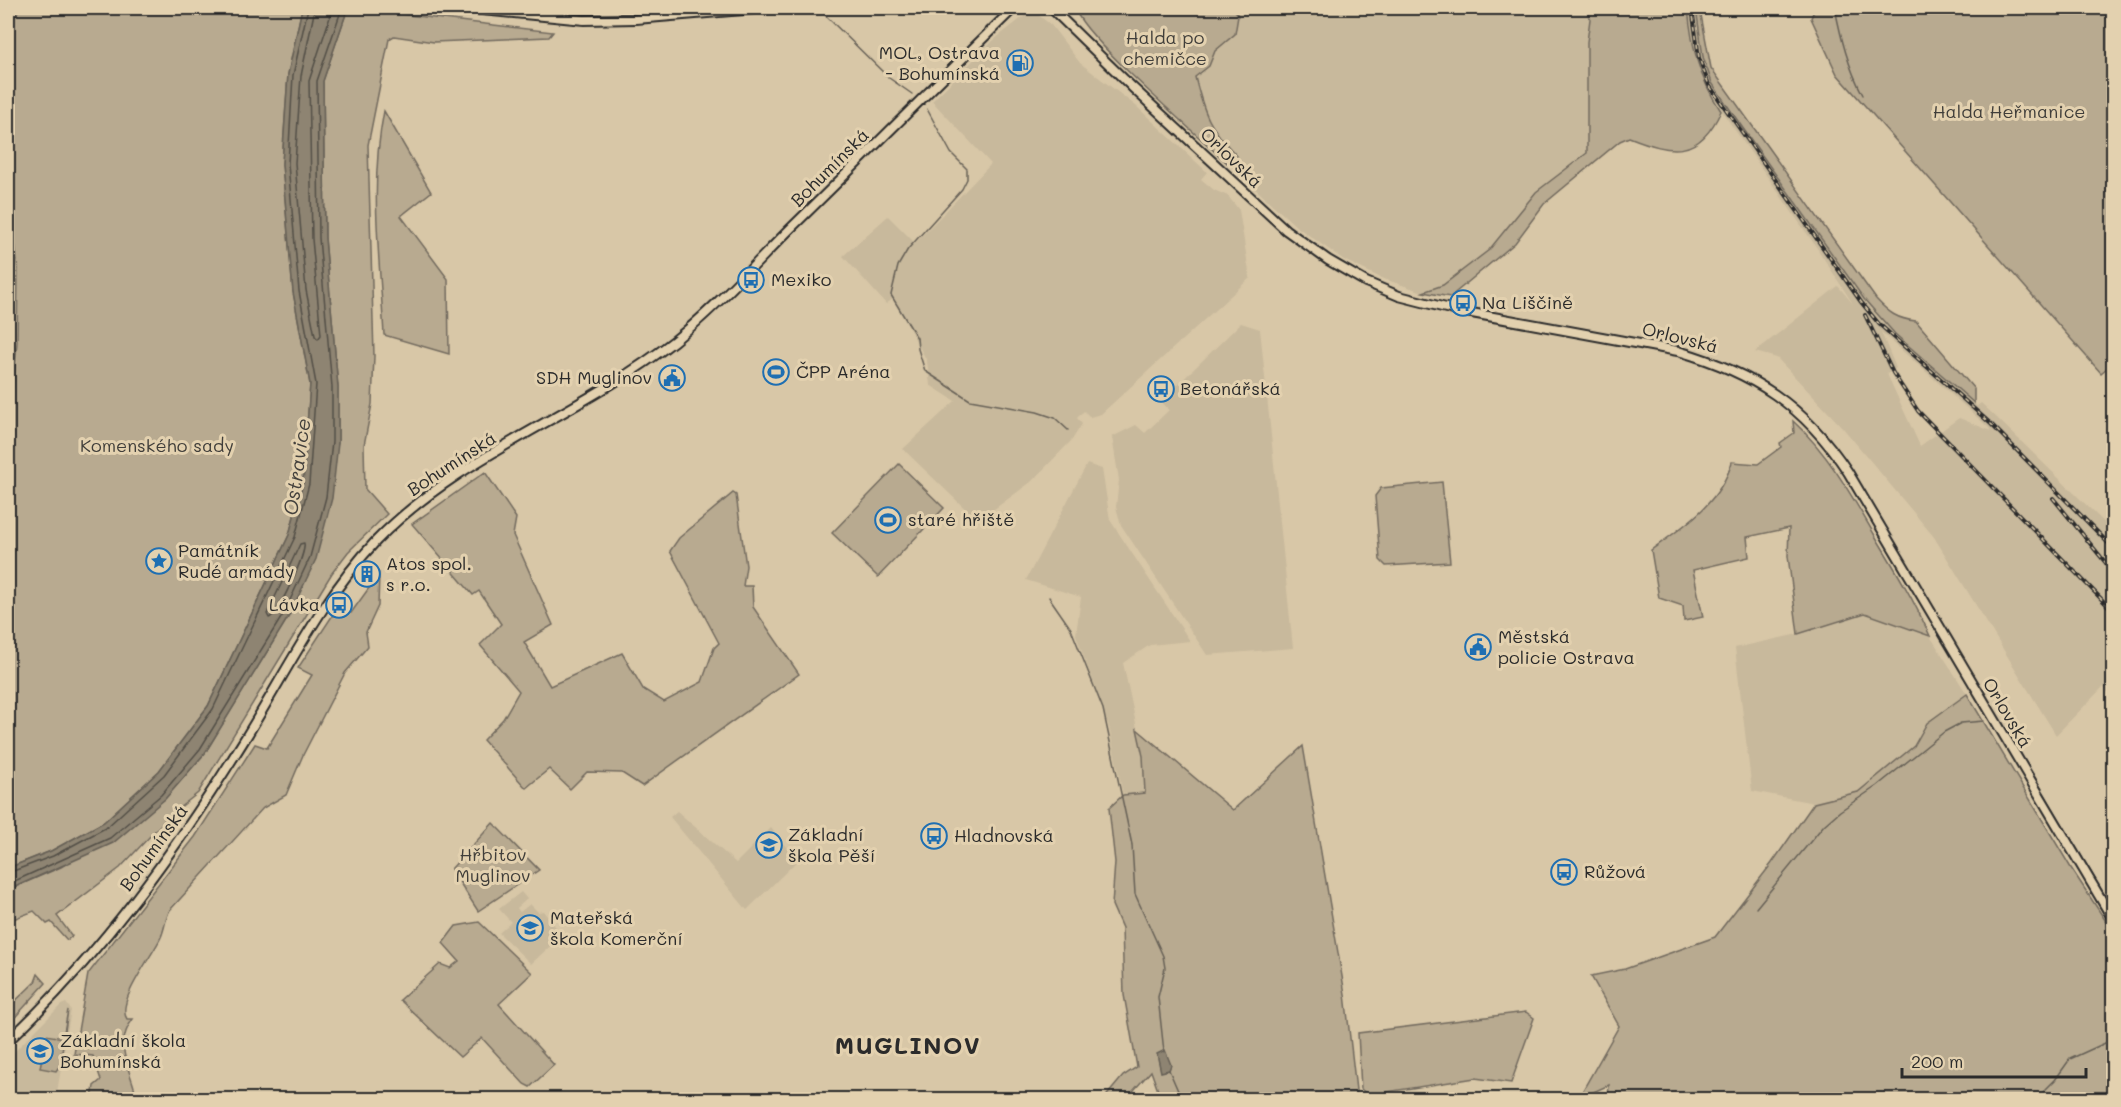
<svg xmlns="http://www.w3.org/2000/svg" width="2121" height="1107" font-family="Mali,sans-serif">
<rect width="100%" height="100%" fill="#d8c7a7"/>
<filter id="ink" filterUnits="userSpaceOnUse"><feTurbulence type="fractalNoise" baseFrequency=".0167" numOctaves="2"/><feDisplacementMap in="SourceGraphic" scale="12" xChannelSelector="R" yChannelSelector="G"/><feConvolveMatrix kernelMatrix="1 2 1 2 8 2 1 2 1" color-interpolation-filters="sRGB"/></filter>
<g filter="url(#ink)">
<!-- built -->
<g fill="#c8b99c" fill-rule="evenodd">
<polygon points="1234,8 1587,8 1590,19 1587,42 1587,153 1567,168 1489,250 1443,285 1423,292 1381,278 1344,260 1297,227 1227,163 1237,156 1215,133 1205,116 1195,77 1209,66 1215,51 1226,42 1238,16"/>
<path d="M1688 8H1696L1703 57 1864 299 1895 334 1977 406 1981 403 1997 418 2113 531V698L2103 687 2056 735 1934 537 1843 428 1777 358 1755 352 1838 286 1853 304 1817 248 1705 87 1695 59ZM1881 332 1988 427 1991 431 1959 418 1920 446 1887 374 1896 368Z"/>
<polygon points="1032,10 1051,25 1080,63 1136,106 1207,172 1201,179 1214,190 1228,196 1239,210 1250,278 1101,414 1090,417 1084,411 1077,418 1082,424 1072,440 1031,482 978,521 903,449 955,401 930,385 927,361 893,299 886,304 843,256 888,216 915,243 991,164 932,101 995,39"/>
<polygon points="1241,323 1260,329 1293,648 1207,655 1121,525 1116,507 1119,480 1112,437 1136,425 1145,433 1169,410 1161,401"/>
<polygon points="1087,464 1102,469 1110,520 1190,641 1150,645 1123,663 1143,756 1145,793 1123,795 1109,727 1076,635 1081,597 1026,580"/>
<polygon points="1865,613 1930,636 1967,694 1927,723 1914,746 1858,792 1814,803 1752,791 1735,648 1798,634"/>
<polygon points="677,811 736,863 771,828 797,861 747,910 670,817"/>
<polygon points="521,892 527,899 517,908 520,912 530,904 538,912 543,911 562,935 531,964 499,933 511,922 499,909"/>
<polygon points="66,1003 71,1010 56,1098 8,1100 8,1058 61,1005"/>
</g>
<!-- green -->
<g fill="#b8aa90" stroke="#726a5e" stroke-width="1.5">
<polygon points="20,8 302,8 288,74 282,164 293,292 310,384 303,483 289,535 208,706 159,771 104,822 51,851 8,868 8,441 17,342 18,271 8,175 8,25"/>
<polygon points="348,8 553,32 549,37 434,42 394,36 389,39 368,145 374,356 372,404 364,445 365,489 387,514 348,552 332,573 198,793 169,816 120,868 57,916 72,936 67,940 51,922 47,924 34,911 8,921 8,890 61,867 165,799 205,753 289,616 338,443 338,387 325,238 323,81"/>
<path d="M1075 8H1234L1238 16 1235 34 1215 51 1209 66 1195 77C1205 117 1209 126 1237 156L1227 163C1200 137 1080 34 1075 8Z"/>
<path d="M1587 8H1688C1692 48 1698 76 1721 111 1699 159 1672 154 1629 137L1620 141 1544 204 1515 243 1450 297 1423 292 1443 285 1489 250 1536 192 1587 153V42L1590 19Z"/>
<path d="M1696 8 1701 15 1711 68 1876 299C1889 313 1897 319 1916 321L1974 389V403L1895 334 1864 299 1742 127 1712 83 1703 57Z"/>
<polygon points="1815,8 2113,8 2113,363 2101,373 1837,74 1811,18"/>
<path d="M384 111 431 192 401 216 448 279 449 354 384 335C380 261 369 184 384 111Z"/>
<path d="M1793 421C1827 452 1851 494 1874 534 1894 567 1914 600 1930 636L1865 613 1798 634 1788 556 1789 528 1747 537 1749 557 1693 570 1703 617 1684 621 1683 606 1659 598 1651 550C1684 526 1720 503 1732 462L1758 464 1781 447 1780 443 1794 433Z"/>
<polygon points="899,464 944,508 878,577 832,533"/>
<polygon points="485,472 516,518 513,535 553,625 524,642 550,686 622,653 643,689 664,702 702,682 714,648 719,643 670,551 679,538 733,493 736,495 746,566 743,586 752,586 753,607 799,674 642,786 622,773 587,772 570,789 549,769 526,788 483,740 503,719 519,691 480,645 501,624 479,591 473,595 412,524"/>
<polygon points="1442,482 1450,562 1386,566 1380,560 1375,496 1381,488"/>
<path d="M379 574 378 606 366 632 368 646 345 673 303 755 286 795 263 808 170 910C165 919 165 928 161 937 154 954 115 1002 127 1019H133C112 1046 132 1071 137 1099H92L94 1086 101 1080 93 1056 74 1054 88 974 195 837 255 744 267 748 312 675 298 668 342 601 351 613Z"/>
<polygon points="1967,694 2071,868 2113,932 2113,1099 1608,1099 1609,1085 1578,1099 1619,1026 1591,976 1625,969 1715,937 1772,863 1814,803 1858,792 1914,746 1927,723"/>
<polygon points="1137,729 1233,810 1303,746 1345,994 1357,1099 1161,1099 1151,1071 1126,1099 1103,1100 1123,1076 1137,1067 1124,995 1122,928 1112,905 1115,862 1109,808 1123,795 1145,793 1143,756"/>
<polygon points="493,823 539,870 478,911 451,869"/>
<polygon points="479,922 532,973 499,1004 554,1065 530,1087 524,1084 482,1038 460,1057 400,1000 440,964 450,968 459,961 443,943 456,926"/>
<polygon points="38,974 46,983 8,1025 8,1008 35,982"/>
<polygon points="68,1010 60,1065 56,1071 40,1068 46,1035 63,1038"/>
<polygon points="1526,1012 1534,1018 1511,1083 1475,1078 1368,1095 1361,1089 1358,1033"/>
</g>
<!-- water -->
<g fill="#8e8472" stroke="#666056" stroke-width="1.5">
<polygon points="302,8 348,8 323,81 325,238 338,387 338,443 332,498 316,559 289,616 205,753 165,799 113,843 8,890 8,868 51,851 104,822 159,771 208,706 289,535 303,483 310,384 293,292 282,164 288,74"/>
<polygon points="1165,1050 1171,1065 1169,1070 1161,1072 1157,1054"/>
</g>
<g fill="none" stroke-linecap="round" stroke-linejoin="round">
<!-- shore -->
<g stroke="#534f47" stroke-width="1.5">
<polyline points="315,8 301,76 295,163 306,290 315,336 318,339 321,335 312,239 309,81 333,8"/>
<path d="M304 543C307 553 278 615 269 618L267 614 300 544Z"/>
<polyline points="8,873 53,856 107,827 164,775 213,709 295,537 309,484 316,384 299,291 288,164 293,75 308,8"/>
<polyline points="8,884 110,838 161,795 200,749 284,613 310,557 326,497 332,442 332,387 319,238 317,81 342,8"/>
</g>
<!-- stream -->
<g stroke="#666056" stroke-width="1.5">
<path d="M1835 8C1841 38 1848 67 1863 95"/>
<polyline points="825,15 889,78 912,94"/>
<polyline points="927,109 951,153 967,169 967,179 962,189 908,249 898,266 891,295 917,338 918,349 925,371 970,400 1037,412 1055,418 1068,430"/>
<polyline points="1049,597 1071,629 1103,709 1132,845 1135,894 1163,956 1165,968 1158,997 1164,1052"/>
<polyline points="2002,723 2104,894"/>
<polyline points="1756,908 1824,825 1840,811 1877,786 1944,732 1961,723 1984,721"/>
<polyline points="1169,1070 1182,1100"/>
<polyline points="2035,1100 2055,1080 2070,1059 2114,1039"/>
</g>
<!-- major casing -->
<g stroke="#2b2b2b" stroke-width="12">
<g id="major">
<polyline points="462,8 584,20 636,19 767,8"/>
<path d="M1051 8 1132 87 1286 230 1328 260 1366 282 1399 296 1450 309 1678 351C1754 373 1804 405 1848 472L2114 921"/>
<path d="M8 1041C101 954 176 850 243 742 285 675 321 599 376 541 460 454 580 415 674 341 715 308 752 267 790 229 865 156 939 81 1014 8"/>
</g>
</g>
<!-- major -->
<use href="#major" stroke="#e3d1af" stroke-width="8"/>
<!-- rail casing -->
<g stroke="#2b2b2b" stroke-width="4">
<g id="rail">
<polyline points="1692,8 1699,58 1709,85 1861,302 1879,324 1991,424 2114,549"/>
<polyline points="1865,315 1893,373 1918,411 2114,612"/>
<polyline points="2053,498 2114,573"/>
</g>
</g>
<!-- rail -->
<use href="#rail" stroke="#e3d1af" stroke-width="1.5" stroke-dasharray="4.5" stroke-linecap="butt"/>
</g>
</g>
<!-- icons -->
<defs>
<g id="fuel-ring" transform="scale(1.35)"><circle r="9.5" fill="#e3d1af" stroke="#1f6fb2" stroke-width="1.5"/><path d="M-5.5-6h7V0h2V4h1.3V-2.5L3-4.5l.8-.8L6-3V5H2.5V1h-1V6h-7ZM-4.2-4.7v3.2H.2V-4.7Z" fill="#1f6fb2"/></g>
<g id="bus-ring" transform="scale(1.35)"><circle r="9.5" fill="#e3d1af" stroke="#1f6fb2" stroke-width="1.5"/><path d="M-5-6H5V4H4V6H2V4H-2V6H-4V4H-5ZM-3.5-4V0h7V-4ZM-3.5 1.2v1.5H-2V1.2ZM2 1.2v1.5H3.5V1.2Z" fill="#1f6fb2"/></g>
<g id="stadium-ring" transform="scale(1.35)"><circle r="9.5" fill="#e3d1af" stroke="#1f6fb2" stroke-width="1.5"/><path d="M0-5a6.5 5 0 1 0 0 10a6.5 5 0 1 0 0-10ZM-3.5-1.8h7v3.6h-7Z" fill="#1f6fb2"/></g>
<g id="civic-ring" transform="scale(1.35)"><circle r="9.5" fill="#e3d1af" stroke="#1f6fb2" stroke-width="1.5"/><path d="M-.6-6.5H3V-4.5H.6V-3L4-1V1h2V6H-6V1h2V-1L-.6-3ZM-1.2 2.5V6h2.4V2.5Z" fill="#1f6fb2"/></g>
<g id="sight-ring" transform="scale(1.35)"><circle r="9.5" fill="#e3d1af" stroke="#1f6fb2" stroke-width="1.5"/><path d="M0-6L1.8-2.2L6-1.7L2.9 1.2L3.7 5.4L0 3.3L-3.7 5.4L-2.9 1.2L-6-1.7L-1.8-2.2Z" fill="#1f6fb2"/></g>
<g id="building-ring" transform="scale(1.35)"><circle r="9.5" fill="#e3d1af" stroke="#1f6fb2" stroke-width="1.5"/><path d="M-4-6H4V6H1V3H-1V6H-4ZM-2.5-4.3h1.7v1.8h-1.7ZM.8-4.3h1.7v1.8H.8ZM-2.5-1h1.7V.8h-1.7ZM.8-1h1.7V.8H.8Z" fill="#1f6fb2"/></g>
<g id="school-ring" transform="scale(1.35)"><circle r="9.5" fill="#e3d1af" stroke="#1f6fb2" stroke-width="1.5"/><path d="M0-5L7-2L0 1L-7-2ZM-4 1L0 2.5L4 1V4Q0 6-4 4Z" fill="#1f6fb2"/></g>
</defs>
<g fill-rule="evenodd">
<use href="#fuel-ring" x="1020" y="63"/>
<use href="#bus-ring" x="751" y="280"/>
<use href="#bus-ring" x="1463" y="303"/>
<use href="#stadium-ring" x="776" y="372"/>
<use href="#civic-ring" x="672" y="378"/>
<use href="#bus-ring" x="1161" y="389"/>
<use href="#stadium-ring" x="888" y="520"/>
<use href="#sight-ring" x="159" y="561"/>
<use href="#building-ring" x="367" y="574"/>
<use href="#bus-ring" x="339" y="605"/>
<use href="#civic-ring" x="1478" y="647"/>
<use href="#bus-ring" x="934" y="836"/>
<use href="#school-ring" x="769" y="845"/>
<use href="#bus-ring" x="1564" y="872"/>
<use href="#school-ring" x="530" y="928"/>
<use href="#school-ring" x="40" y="1051"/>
</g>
<g text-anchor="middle" stroke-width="6" stroke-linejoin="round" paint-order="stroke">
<!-- park labels -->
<g font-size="18" fill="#403e3a" stroke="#e3d1af">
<text x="1165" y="44">Halda po<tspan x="1165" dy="21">chemičce</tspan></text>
<text x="2009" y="118">Halda Heřmanice</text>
<text x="157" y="452">Komenského sady</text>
<text x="493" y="861">Hřbitov<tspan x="493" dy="21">Muglinov</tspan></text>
</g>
<!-- poi labels -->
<g font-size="18" fill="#2b2b2b" stroke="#e3d1af" text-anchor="start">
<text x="1000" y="59" text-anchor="end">MOL, Ostrava<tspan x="1000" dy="21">- Bohumínská</tspan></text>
<text x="771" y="286">Mexiko</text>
<text x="1482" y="309">Na Liščině</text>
<text x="796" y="378">ČPP Aréna</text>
<text x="652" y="384" text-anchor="end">SDH Muglinov</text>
<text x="1180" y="395">Betonářská</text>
<text x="908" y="526">staré hřiště</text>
<text x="178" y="557">Památník<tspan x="178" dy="21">Rudé armády</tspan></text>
<text x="386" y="570">Atos spol.<tspan x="386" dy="21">s r.o.</tspan></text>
<text x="320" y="611" text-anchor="end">Lávka</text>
<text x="1498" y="643">Městská<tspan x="1498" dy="21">policie Ostrava</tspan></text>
<text x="788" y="841">Základní<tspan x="788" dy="21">škola Pěší</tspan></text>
<text x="954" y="842">Hladnovská</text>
<text x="1584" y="878">Růžová</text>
<text x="550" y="924">Mateřská<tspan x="550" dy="21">škola Komerční</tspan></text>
<text x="60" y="1047">Základní škola<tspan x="60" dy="21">Bohumínská</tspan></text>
</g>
<!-- street labels -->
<g font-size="18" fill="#2b2b2b" stroke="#e3d1af">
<text transform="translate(1231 158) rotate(44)" y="6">Orlovská</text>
<text transform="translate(830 168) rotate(-45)" y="6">Bohumínská</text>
<text transform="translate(1680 338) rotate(14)" y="6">Orlovská</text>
<text transform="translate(452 464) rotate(-33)" y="6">Bohumínská</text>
<text transform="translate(2007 713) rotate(59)" y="6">Orlovská</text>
<text transform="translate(154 848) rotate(-54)" y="6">Bohumínská</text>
</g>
<!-- water labels -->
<g font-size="20" font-style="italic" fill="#44413d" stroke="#e3d1af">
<text transform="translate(297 467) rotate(-82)" y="7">Ostravice</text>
</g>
<!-- district labels -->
<g font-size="24" font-weight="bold" letter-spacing="1.5" fill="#2b2b2b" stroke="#e3d1af">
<text x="908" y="1054">MUGLINOV</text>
</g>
</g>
<!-- margin -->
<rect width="2121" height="1107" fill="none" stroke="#e3d1af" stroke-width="30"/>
<rect x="15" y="15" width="2091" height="1077" fill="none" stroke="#2b2b2b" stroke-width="2" filter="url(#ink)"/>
<!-- scale -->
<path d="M1902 1068v9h184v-9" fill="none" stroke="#2b2b2b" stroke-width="3"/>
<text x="1911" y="1068" font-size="18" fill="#2b2b2b" stroke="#e3d1af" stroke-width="4.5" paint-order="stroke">200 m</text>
</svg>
